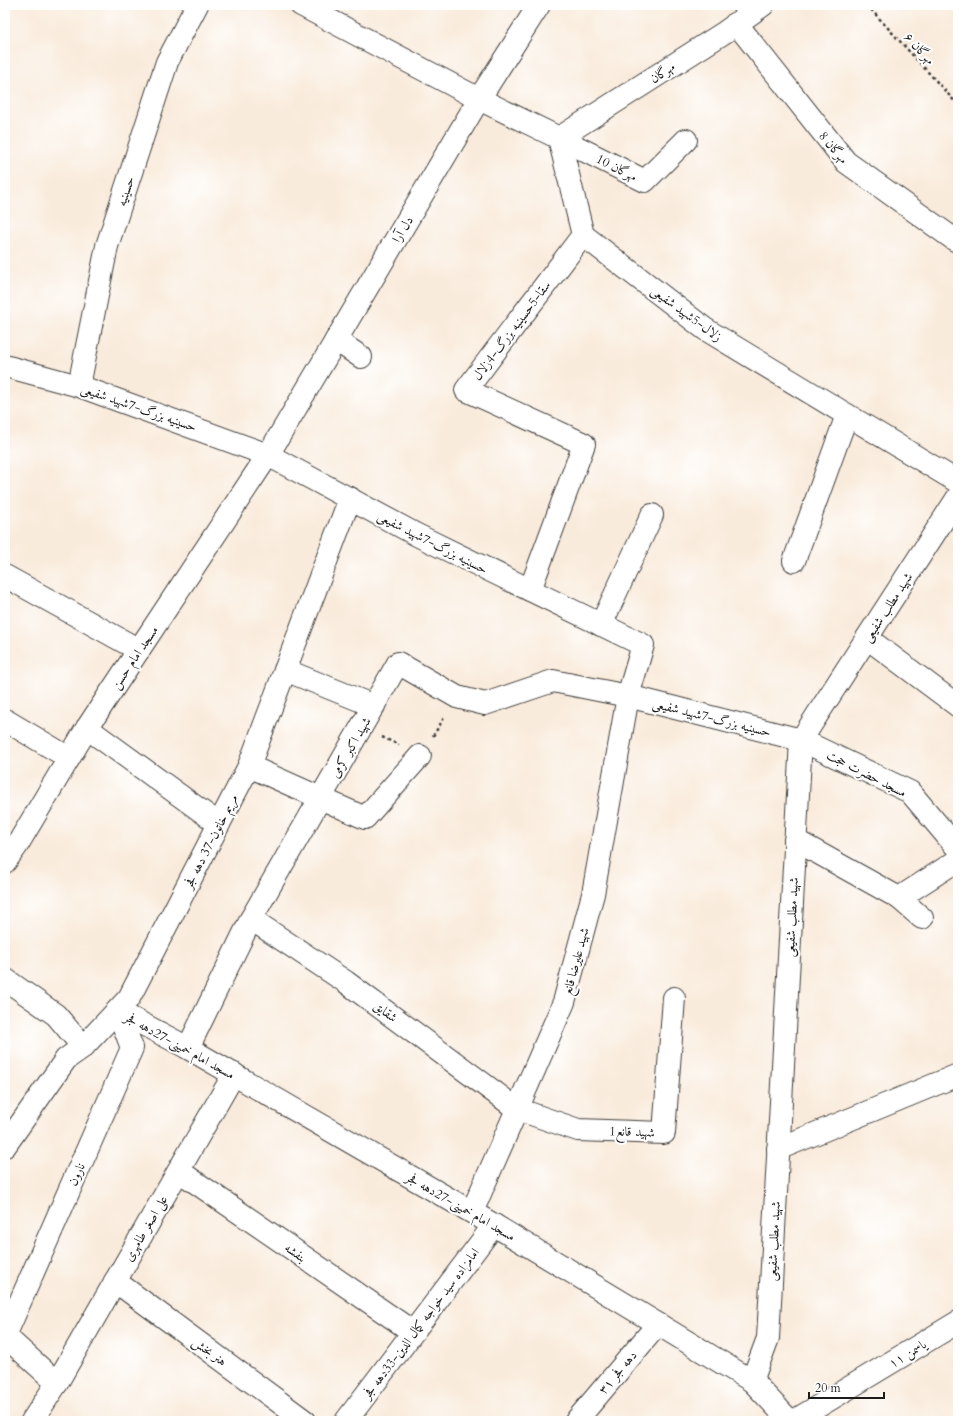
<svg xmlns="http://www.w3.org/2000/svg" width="963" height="1426" font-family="Cardo,Amiri,serif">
<rect width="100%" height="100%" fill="#fff"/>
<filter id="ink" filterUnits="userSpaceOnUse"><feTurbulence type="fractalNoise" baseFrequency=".025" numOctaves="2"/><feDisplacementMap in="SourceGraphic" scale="8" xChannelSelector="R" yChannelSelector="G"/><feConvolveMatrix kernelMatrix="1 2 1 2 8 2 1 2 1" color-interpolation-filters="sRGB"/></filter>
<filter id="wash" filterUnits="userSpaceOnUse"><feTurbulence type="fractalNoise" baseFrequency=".012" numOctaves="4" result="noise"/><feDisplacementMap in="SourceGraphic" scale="16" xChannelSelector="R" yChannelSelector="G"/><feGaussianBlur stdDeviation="0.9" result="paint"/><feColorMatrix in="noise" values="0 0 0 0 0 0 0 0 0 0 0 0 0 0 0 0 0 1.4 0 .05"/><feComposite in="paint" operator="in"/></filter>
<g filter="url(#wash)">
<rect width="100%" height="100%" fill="#f9ebdb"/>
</g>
<g filter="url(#ink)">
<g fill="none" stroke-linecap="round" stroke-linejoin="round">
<!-- minor casing -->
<g stroke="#3d3b39" stroke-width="24">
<g id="minor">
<polyline points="301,5 479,99 559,138 583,235 705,329 958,482"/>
<polyline points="736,23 846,162 955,240 958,236"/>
<polyline points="559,138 725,32 763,5"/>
<polyline points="559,138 645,181 686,140"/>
<polyline points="336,340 361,357"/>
<polyline points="5,366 79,386 268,455 417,535 643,645 628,696 801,740 910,792 958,849"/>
<polyline points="79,386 107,246 167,62 197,5"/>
<polyline points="794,561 847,415"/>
<polyline points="5,576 139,650"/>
<polyline points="530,590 584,444 466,390 583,235"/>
<polyline points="601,625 652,515"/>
<polyline points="867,638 958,706"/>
<polyline points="285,670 374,706"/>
<polyline points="5,720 69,758"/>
<polyline points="87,728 219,824"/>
<polyline points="249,766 365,818 420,756"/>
<polyline points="795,840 899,898 958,860"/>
<polyline points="5,862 16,847 87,728 268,455 479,99 539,5"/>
<polyline points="899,898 922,918"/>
<polyline points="251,919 346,982 517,1109 578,1130 664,1133 674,998"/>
<polyline points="5,979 56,1015 83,1047"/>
<polyline points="118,1011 188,1048 494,1225 752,1381 790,1421"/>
<polyline points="188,1048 251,919 398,663 457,697 485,704 553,681 628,696 593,894 564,1002 472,1212"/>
<polyline points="5,1146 66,1059 83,1047 129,998 249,766 350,498"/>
<polyline points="778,1149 958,1075"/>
<polyline points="179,1171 413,1332"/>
<polyline points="115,1281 305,1421"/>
<polyline points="5,1336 132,1048 118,1011"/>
<polyline points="5,1336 57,1383 32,1421"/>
<polyline points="752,1381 768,1338 801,740 958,497"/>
<polyline points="57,1383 234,1074"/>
<polyline points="346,1421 494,1225"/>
<polyline points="576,1421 658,1324"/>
<polyline points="794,1421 958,1322"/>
</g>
</g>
<!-- path -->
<g stroke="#3d3b39" stroke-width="2.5" stroke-dasharray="3 3" stroke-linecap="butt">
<polyline points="867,5 958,105"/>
<polyline points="433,736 444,718"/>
<polyline points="382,737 399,745"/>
</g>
<!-- minor -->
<use href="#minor" stroke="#fff" stroke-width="22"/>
</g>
</g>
<g text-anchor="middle" stroke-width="4" stroke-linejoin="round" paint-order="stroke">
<!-- street labels -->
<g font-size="13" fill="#1c1c1c" stroke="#fff">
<text transform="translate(920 48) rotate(48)" y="5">مهرگان ۶</text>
<text transform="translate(662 72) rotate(-33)" y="5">مهرگان</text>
<text transform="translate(834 147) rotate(50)" y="5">مهرگان 8</text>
<text transform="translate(617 167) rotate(27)" y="5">مهرگان 10</text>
<text transform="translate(125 191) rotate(-72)" y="5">حسینیه</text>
<text transform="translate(402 229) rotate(-59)" y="5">دل آرا</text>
<text transform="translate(687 313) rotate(36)" y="5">زلال-5شهید شفیعی</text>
<text transform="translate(511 330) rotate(-53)" y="5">سقا-5حسینیه بزرگ-4زلال</text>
<text transform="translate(139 407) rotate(19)" y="5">حسینیه بزرگ-7شهید شفیعی</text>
<text transform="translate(433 542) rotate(27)" y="5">حسینیه بزرگ-7شهید شفیعی</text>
<text transform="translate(887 607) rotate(-57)" y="5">شهید مطلب شفیعی</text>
<text transform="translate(134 657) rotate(-56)" y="5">مسجد امام حسن</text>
<text transform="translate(712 717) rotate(14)" y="5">حسینیه بزرگ-7شهید شفیعی</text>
<text transform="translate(350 747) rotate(-60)" y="5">شهید اکبر کرمی</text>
<text transform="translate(867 773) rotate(27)" y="5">مسجد حضرت حجت</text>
<text transform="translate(210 841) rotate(-63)" y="5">مریم خاتون-37 دهه فجر</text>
<text transform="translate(791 917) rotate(-87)" y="5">شهید مطلب شفیعی</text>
<text transform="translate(575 961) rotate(-75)" y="5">شهید علیرضا قانع</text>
<text transform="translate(386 1011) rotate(37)" y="5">شقایق</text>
<text transform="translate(180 1045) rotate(29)" y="5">مسجد امام خمینی-27دهه فجر</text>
<text transform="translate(632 1131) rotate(2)" y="5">1شهید قانع</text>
<text transform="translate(76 1174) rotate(-66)" y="5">نارون</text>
<text transform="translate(461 1206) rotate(30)" y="5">مسجد امام خمینی-27دهه فجر</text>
<text transform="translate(145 1228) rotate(-60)" y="5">علی اصغر طامهری</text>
<text transform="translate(773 1241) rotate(-87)" y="5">شهید مطلب شفیعی</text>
<text transform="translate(296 1252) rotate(35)" y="5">بنفشه</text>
<text transform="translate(420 1323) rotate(-53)" y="5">امامزاده سید خواجه کمال الدین-33دهه فجر</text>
<text transform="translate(210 1351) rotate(36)" y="5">هنر بخش</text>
<text transform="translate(907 1353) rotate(-31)" y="5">یاسمن ۱۱</text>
<text transform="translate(617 1372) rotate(-50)" y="5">دهه فجر ۳۱</text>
</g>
</g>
<!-- margin -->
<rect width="963" height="1426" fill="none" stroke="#fff" stroke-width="20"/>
<!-- scale -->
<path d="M809 1392v6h75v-6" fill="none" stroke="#1c1c1c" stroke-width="2"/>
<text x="815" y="1392" font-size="12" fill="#1c1c1c" stroke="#ffffff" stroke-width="3" paint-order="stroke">20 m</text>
</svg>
